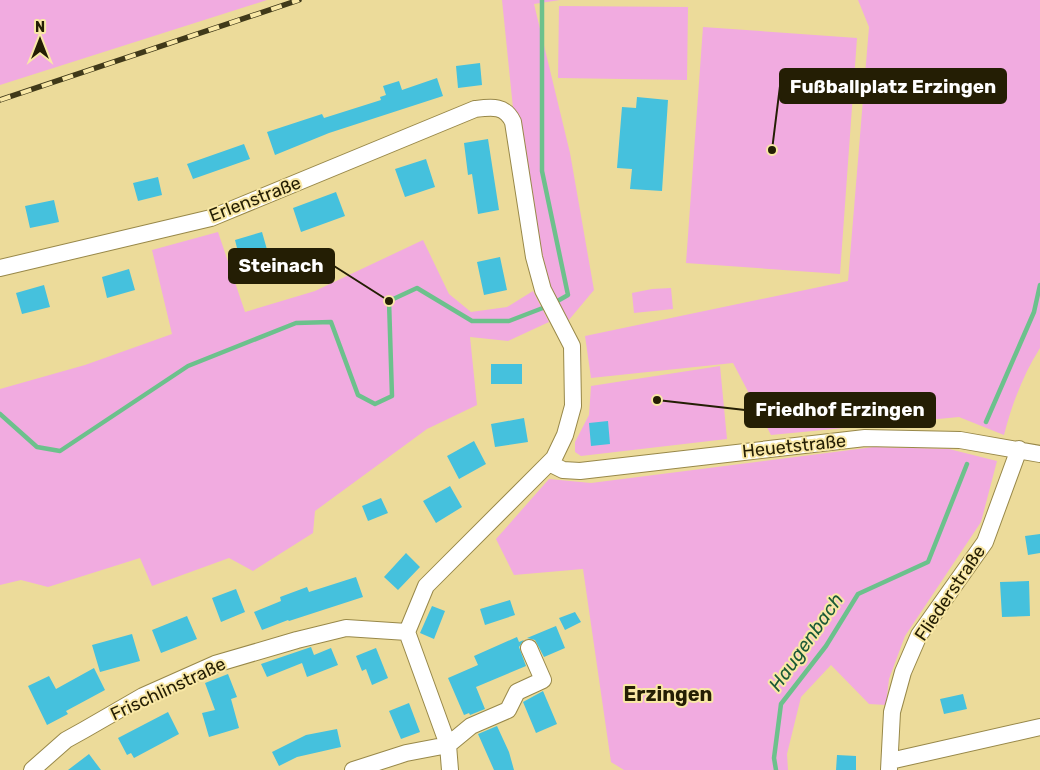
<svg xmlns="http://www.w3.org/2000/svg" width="1040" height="770" font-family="Rubik,sans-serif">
	<rect width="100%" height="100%" fill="#ecdb9a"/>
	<path fill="#f1abe0" d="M0,0H267L0,85Z
		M502,0H560L534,4L570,153L594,290L568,321L549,287L513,108Z
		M858,0H1040V348C1023,375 1012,404 1004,435L959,417L771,435L733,363L591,378L585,336L848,281L869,27Z
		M559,6L688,7L687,80L558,78Z
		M703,27L857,38L840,274L686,263Z
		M218,232L245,312L315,291L423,240L449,294L471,312L507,307L533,291L549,322L508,341L470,337L477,405L427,429L315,511L313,533L253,571L229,558L152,586L140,558L48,587L21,580L0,585V389L85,365L172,334L152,250Z
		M671,288L673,309L634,313L632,293L652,289Z
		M720,366L727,439L581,456L575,452V442L589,415L591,386Z
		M874,447L949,449L997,461L981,522L905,636L889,679L886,705L869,704L831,665L801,697L787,754L788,770H624L611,762L583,569L514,575L496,539L549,479L591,483Z"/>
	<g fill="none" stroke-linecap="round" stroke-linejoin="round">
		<path stroke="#6cc18c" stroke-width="4.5" d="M542,0V171L568,295L554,303
			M0,414L37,447L60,451L188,366L296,323L331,322L358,395L375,404L392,396L389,301L417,288L472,321H509L548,306
			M986,422L1034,312L1040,285
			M776,770L774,758L781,704L826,646L858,594L928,562L967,464"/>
	</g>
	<path fill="#45c1dd" d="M480,63L482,85L458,88L456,66Z
		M437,78L443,96L329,133L275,155L267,132L322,114L324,118L381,100L380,97L386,95L383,86L399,81L402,90Z
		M637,97L668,100L662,191L630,189L632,169L617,168L622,107L636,108Z
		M488,139L499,210L478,214L472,174L468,175L464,143Z
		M244,144L250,159L193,179L187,164Z
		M426,159L435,187L405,197L395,169Z
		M158,177L162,195L138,201L133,183Z
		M336,192L345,216L301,232L293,208Z
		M54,200L59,222L30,228L25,206Z
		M262,232L268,253L240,260L235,240Z
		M500,257L507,290L484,295L477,262Z
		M129,269L135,290L107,298L102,277Z
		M44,285L50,307L22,314L16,293Z
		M491,364H522V384H491Z
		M524,418L528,442L495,447L491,424Z
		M608,421L610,444L591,446L589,423Z
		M474,441L486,464L459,479L447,456Z
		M450,486L462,507L436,523L423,501Z
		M381,498L388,513L368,521L362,506Z
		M1040,534V553L1028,555L1025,536Z
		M406,553L420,567L398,590L384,577Z
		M356,577L363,597L289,621L288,620L262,630L254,612L281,601L280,597L307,587L309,592Z
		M1029,581L1030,616L1002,617L1000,582Z
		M236,589L245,612L221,622L212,598Z
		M510,600L515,615L485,625L480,609Z
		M432,606L445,611L434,639L420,633Z
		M575,612L581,622L565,630L559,618Z
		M187,616L197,639L161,653L152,630Z
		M556,626L565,648L544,657L535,640L527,638Z
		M132,634L140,661L100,672L92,645Z
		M517,637L519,642L524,640L519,647L526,666L476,687L485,709L470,715L469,713L464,715L448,678L478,665L474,656Z
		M311,647L314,655L331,648L338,665L307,677L302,663L267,677L261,664Z
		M376,648L388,678L372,685L366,669L362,671L356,656Z
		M94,668L105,690L66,711L68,714L47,725L28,686L49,676L56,689Z
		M228,674L237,697L231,699L239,728L209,737L202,713L215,710L205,683Z
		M543,691L557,724L536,733L523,702Z
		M963,694L967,709L944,714L940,699Z
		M409,703L420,732L401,739L389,711Z
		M168,712L179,734L134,758L131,753L127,755L118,738Z
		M497,726L509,752L514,770H494L478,734Z
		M337,729L341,747L297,757L279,766L272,752L306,735Z
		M89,754L101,770H68Z
		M837,755L856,756V770H836Z"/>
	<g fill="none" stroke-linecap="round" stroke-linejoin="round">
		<defs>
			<path id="minor" d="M0,268L211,218L475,109C492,107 505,105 513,122L534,257L543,290L572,346L573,406L565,435L554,458L426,586L407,632L448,745L450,770
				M549,463L563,470L580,471L865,438L960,440L1040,454
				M890,761L1040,727
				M32,770L66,740L84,730L143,696L215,664L297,640L346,628L407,632
				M353,770L406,753L448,745L471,726L508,710L517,692L543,680L529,648
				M889,770L892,712L903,672L919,635L985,542L1019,449"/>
		</defs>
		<use href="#minor" stroke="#988849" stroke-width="18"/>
		<use href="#minor" stroke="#fff" stroke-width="16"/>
		<defs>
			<path id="rail" d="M0,100L299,0"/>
		</defs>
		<use href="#rail" stroke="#403919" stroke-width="5.5"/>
		<use href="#rail" stroke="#f9e8a6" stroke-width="4" stroke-dasharray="11" stroke-linecap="butt"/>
	</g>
	<g text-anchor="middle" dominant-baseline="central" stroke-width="4" stroke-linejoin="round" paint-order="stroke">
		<g font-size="18" fill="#241e04" stroke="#f9e8a6">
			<text transform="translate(255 199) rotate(-21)">Erlenstraße</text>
			<text transform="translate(794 446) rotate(-6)">Heuetstraße</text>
			<text transform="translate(950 593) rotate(-56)">Fliederstraße</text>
			<text transform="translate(168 689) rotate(-25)">Frischlinstraße</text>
		</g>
		<g font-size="19" font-style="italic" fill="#1b5a37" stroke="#f9e8a6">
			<text transform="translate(806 642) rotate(-55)">Haugenbach</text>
		</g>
		<g font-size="20" font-weight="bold" fill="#241e04" stroke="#f9e8a6">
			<text x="668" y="694">Erzingen</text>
		</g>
	</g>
	<path fill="none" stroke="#241e04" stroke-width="2" d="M772 150L780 86M389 301L334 266M657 400L745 410"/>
	<g fill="#241e04" stroke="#f9e8a6" stroke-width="2">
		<circle cx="772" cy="150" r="5"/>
		<circle cx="389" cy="301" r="5"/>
		<circle cx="657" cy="400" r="5"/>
	</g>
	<g fill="#241e04" stroke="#241e04" stroke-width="2">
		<rect x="780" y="69" width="226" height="34" rx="5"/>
		<rect x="229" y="249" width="105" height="34" rx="5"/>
		<rect x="745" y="393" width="190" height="34" rx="5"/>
	</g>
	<g font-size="19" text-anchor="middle" font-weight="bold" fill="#fff">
		<text x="893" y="93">Fußballplatz Erzingen</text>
		<text x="281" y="272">Steinach</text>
		<text x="840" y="416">Friedhof Erzingen</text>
	</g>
	<g transform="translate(40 40)" stroke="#f9e8a6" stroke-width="4" paint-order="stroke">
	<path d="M0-4L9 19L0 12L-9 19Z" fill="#241e04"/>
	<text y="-8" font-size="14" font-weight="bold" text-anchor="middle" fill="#241e04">N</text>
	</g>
</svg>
